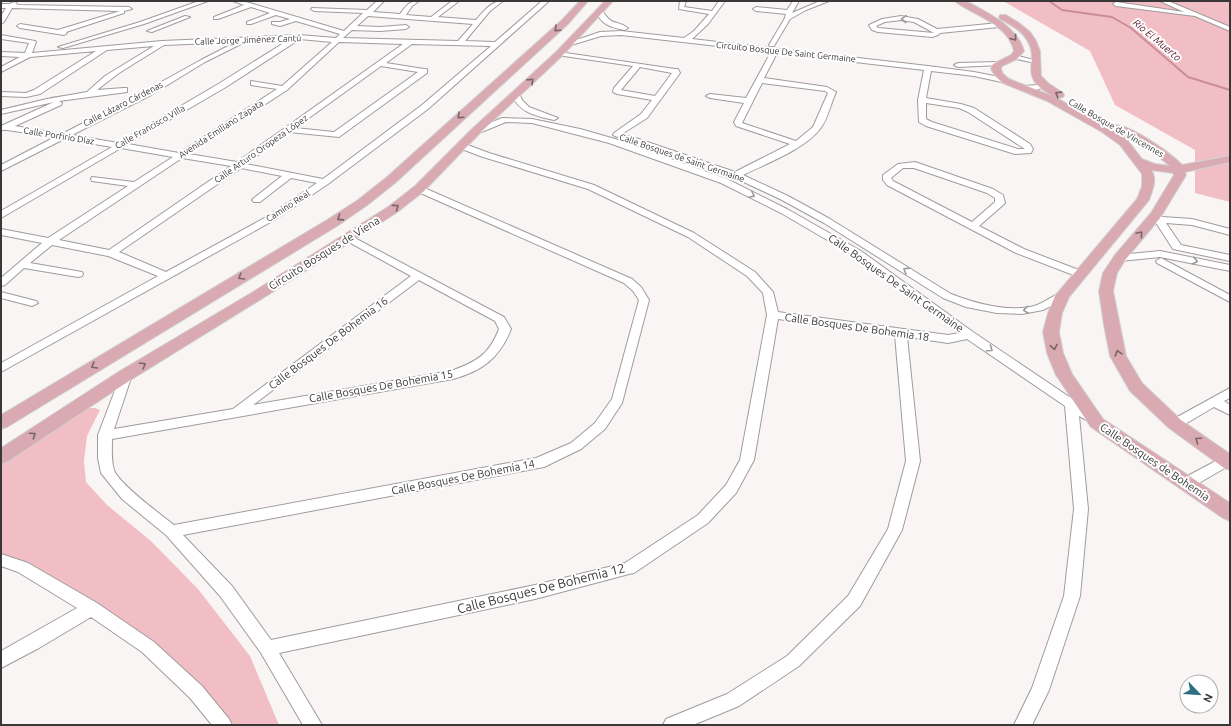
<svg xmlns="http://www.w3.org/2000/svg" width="1231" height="726" font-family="Ubuntu,sans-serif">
	<rect width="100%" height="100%" fill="#faf5f5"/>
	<path fill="#f2bec6" d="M1003,1H1230V202L1195,193V150L1115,105L1090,51Z
		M87,408H95L100,410L87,436L84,461L86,482L107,505L151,541L198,589L250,656L279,725H216L141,641L1,556V464Z"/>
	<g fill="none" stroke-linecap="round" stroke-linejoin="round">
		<path stroke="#cc8d98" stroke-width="2" d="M1049,1L1062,10L1112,17L1131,28L1188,77L1230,90
			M51,98L67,96
			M1,110L45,100"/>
		<defs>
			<path id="minor" d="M199,1H208L144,24L63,48L58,47L140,22Z
				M233,1H242L253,4L344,31L363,13L314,11L311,9L312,8L367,10L377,1H384L373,12L400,14C406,6 409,1 419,1L412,6L406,15L431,17L452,1H459L438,17L476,20C484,11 491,1 503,1L490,11L465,41L495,42L542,1H549L428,109L328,184L276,219L1,372V363L158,276L108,256L52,245L30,263L82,272L83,274L82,276L78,277L24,268L5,285L1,286V278L42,243L1,235V229L48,238L128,186L92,181L91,179L92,177L134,182L173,157L121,148L1,218V211L112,147L64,139L1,171V165L55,137L7,130H1V126L54,102L1,114V110L47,99L87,92L105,76L154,46L107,50L40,94L26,97L1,96V92L26,93L34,90L96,51L30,57L1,72V67L20,57L1,56V52L25,53L29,43L1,39V35L35,41L36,42L32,53L162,41L299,35L336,38L340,34L296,21L280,26L272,24V22H280L290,19L276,15L251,24H247V22L270,13L251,7L218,19H214V17L244,5ZM368,16L473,24L458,41L343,38L352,30L380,31L406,29L409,27L406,25L380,27L357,26ZM290,39L220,83L118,143L72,135L151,95L205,62L243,43L244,41ZM300,39L332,42L282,86L251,81V85L277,89L179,153L128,144L226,87ZM236,42L201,60L145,91L62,134L15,126L61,105L62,103L59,101L127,92V88H124L97,90L119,73L164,45ZM339,42L403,44L237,162L189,154L287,90ZM412,44L491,46L422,105L323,179L246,164L289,132L339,137L427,73V69H424L386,63ZM381,66L418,72L334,132L295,128ZM182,158L231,166L109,250L59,240ZM241,168L282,176L254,198L252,200L254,202H260L291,178L317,183L270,215L166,272L119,252Z
				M680,1H686L684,7L712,11L719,1H725L708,24L692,39L928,66L974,72L1009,79L1010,81L1006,83L974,76L931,71L926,98L961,104L974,108L1030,144L1033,149L1031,153L1015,154L926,126L919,122L918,100L924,70L777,53L764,78L827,87L836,92C831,103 827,121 820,129C805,149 765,164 743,175L788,196L830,219L951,294C974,303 1012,314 1037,305C1045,302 1053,295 1062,293L1067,296L1066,298L1043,310L1022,314L997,313L966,307L943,298L824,223L782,200L733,177L624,140L623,138L624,136H630L735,172L790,144L736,126L734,122L744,103L710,98L706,96L710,94L746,98L771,52L621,35L601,36L568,46L565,44L600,32L621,31L684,38L694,31L709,14L679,9ZM762,83L825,91L828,93L813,127L796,141L742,123ZM926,103L959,108L968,112L1025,149H1018L932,122L926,119Z
				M793,1H799L792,13L820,1H829L806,10L790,19L774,46H770L769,45L785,18L786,14L756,11L753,9L756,7L787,10Z
				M1160,1H1168L1230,27V31L1195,16L1116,6L1113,4L1116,2L1184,12Z
				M15,2L18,5L129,7L132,9L124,11V13L66,32L67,33L64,35L20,28L17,26L20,24L58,30L120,11L12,8L4,22L1,24V16L6,8H1V4H9Z
				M598,10H602C612,27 615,19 628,28L625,30C614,28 597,24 598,10Z
				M185,16L190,17L152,32L147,31Z
				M901,16L918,19L937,29L999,23L1002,25L999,27L940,33L938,35L932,37L878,32L872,30L869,25L882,19ZM901,20L914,22L934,33L878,28L876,26L885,22Z
				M559,52L675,69H678L680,73L647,118L617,137L613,135L614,133L641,114L652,100L617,94L613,92L614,88L633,66L557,55L556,54ZM640,67L672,73L655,96L621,90Z
				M1014,55L1038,61L1035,63L1012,58V56Z
				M998,62L1000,63V65L958,67L954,65L958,63Z
				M1043,83L1047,85C1041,90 1028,92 1022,88L1023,86L1038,85Z
				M513,93H519L522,100L529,107L558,118L554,120C537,116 519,113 512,95Z
				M502,118L532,119L580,129L615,139L727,179L787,209L861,251L973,332L1099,417L1100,420L1099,423L1094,424L1079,416L1088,509L1080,596L1049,690L1032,725H1014L1032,688L1064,596L1074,509L1065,406L967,339L948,343L907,337L920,461L902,530L860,606L799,666L739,706L693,725H663L666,719L727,694L787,656L848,596L888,529L906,461L895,335L778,319L754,460L736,493L708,523L634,573L629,574L535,599L279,653L322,725H303L261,653L220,596L166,535L122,499L101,473L98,458V435L122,372H130L132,375L114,429L233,409L411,276L345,240L344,238L349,235L504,317L511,329C500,358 482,371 453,379L112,439C112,449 111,460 114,470C119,484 160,514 174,525L536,458L571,443L595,423L612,399L639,300L633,291L624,283L416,191L414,189L416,187H422L632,279L641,287L649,300L622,403L605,429L581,449L544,467L183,535L232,586L271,640L535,585L625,563L698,515L726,485L740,460L767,315L763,293L747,276L688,237L588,189L483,157L459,148L458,146L459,144H465L489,153L594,185L694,233L755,272L773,292L778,312L948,335L959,333L853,255L781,213L721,183L609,143L532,123L506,122L479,133H476L472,131ZM419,280L495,321L499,329C489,355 476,362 451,371L253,405Z
				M915,162L993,189L1003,195L1005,203L1003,205L979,226L1024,249L1084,272L1085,274L1080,277L1076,276L1016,253L887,185L883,180V175L898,164ZM903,168H914L987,193L995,198V202L972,222L893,181L891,178Z
				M1156,212L1159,213L1162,217L1192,219L1230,229V235L1192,225L1166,223L1181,245L1230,255V261L1173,249L1151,215Z
				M1160,251L1230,265V271L1160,257L1120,261L1115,258L1120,255Z
				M1161,258L1230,295V302L1157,263L1156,261Z
				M1,292L36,301L38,303L32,306L1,298Z
				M1230,388V398L1224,401L1230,405V415L1214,407L1180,427L1175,429L1170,427L1168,424L1170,421Z
				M1227,455L1230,456V465L1192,487L1187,488L1182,487L1180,483L1182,479Z
				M1,554L28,563L97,603L154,642L202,686L229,719L232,725H212L190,698L142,652L91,617L39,648L1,668V651L77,608L18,572L1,566Z"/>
			<path id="major" d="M580,1H588L568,24L395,183L366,206L337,226L7,427L1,429V415L327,220L358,200L387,177L562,20Z
				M605,1H613L562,56L480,133L423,192L396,213L263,298L132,379L7,462L1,464V448L120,371L253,292L388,207L415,186L472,129L556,52Z
				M955,1C958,1 962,0 965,1C969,2 975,6 979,8C997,18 1018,30 1024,51L1017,59L1002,66L1001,69L1003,74L1009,79L1055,97L1110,128L1128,141L1142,159L1155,164L1170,166L1150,150L1112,129L1111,127L1112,125C1126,121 1172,154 1182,165L1230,156V162L1185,172L1186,175L1160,218L1125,260L1117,273L1113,291L1126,356L1142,383L1181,420L1230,454V470L1224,468L1169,428L1130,391L1110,356L1104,325L1099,291L1103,273L1115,255L1151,213L1174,175L1173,173L1151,170C1158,179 1152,191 1149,200L1069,297L1062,313L1059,332L1063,353L1072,374L1103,419L1230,503V521L1223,518L1091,427L1056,375L1047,353L1043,332L1048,313L1055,296L1137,199L1142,186V174L1120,145L1102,132L1047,101L1003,83L996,77L991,69L993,64L1011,55L1014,51C1010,31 988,20 971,11C966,8 959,5 955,1Z
				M1000,15H1006L1019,23L1030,32L1035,39L1040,51L1041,76L1048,83L1063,93L1064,95L1063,97C1057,99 1053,96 1048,93C1017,74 1041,62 1027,40C1021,30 1010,24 1000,19L999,17Z"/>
		</defs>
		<use href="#minor" stroke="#a09b9c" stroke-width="2"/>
		<use href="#major" stroke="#d3d3d3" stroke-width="2"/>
		<use href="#minor" fill="#fff" fill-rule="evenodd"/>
		<use href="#major" fill="#d9aab2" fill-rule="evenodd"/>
	</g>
	<defs><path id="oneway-chevron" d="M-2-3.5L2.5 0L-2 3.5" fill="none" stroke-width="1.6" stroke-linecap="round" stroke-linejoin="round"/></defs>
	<g stroke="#9c9b9b">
		<use href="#oneway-chevron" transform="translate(904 19) rotate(-177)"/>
		<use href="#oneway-chevron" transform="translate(752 195) rotate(26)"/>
		<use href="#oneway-chevron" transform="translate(1195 261) rotate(12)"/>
		<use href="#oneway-chevron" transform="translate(906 270) rotate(-148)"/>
		<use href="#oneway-chevron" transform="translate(1026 310) rotate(172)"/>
		<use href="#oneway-chevron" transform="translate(990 349) rotate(35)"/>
	</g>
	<g stroke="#796568">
		<use href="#oneway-chevron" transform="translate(557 29) rotate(138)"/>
		<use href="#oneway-chevron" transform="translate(1014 38) rotate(53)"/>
		<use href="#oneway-chevron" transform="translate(531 81) rotate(-44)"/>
		<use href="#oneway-chevron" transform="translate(1058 94) rotate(-148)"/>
		<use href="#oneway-chevron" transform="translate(460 116) rotate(138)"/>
		<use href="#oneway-chevron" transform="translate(396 207) rotate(-37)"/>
		<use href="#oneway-chevron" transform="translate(340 218) rotate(147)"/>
		<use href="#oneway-chevron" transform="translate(1140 234) rotate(-50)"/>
		<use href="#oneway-chevron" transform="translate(241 277) rotate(149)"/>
		<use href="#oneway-chevron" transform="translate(1054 347) rotate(80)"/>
		<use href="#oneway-chevron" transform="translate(1118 353) rotate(-106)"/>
		<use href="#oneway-chevron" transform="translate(143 365) rotate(-31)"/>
		<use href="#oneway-chevron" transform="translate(94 366) rotate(149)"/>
		<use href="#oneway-chevron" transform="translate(33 435) rotate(-34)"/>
		<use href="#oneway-chevron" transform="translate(1198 440) rotate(-145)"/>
	</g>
	<g text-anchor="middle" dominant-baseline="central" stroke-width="4" stroke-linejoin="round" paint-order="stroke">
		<g font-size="9" fill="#393737" stroke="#fff">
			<text transform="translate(248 40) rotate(-2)">Calle Jorge Jiménez Cantú</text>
			<text transform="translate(786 52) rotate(6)">Circuito Bosque De Saint Germaine</text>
			<text transform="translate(123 104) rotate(-27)">Calle Lázaro Cárdenas</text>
			<text transform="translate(150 127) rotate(-30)">Calle Francisco Villa</text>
			<text transform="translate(1116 128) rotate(30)">Calle Bosque de Vincennes</text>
			<text transform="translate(221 129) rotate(-33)">Avenida Emiliano Zapata</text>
			<text transform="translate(59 136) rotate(9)">Calle Porfirio Díaz</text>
			<text transform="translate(261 149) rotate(-35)">Calle Arturo Oropeza López</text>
			<text transform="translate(682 158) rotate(19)">Calle Bosques de Saint Germaine</text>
			<text transform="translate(288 206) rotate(-33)">Camino Real</text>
		</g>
		<g font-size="10" font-style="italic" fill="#570c24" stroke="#fff">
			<text transform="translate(1157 40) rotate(40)">Rio El Muerto</text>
		</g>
		<g font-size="11" fill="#393737" stroke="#fff">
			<text transform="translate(324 253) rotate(-32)">Circuito Bosques de Viena</text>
			<text transform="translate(896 283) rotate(35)">Calle Bosques De Saint Germaine</text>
			<text transform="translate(857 327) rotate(8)">Calle Bosques De Bohemia 18</text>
			<text transform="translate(328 343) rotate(-37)">Calle Bosques De Bohemia 16</text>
			<text transform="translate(381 386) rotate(-10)">Calle Bosques De Bohemia 15</text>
			<text transform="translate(1155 462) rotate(34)">Calle Bosques de Bohemia</text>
			<text transform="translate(463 477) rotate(-11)">Calle Bosques De Bohemia 14</text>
		</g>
		<g font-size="13" fill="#393737" stroke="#fff">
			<text transform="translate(541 588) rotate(-14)">Calle Bosques De Bohemia 12</text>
		</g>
	</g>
	<rect width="1231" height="726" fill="none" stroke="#393737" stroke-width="4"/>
	<g transform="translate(1199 694) rotate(115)"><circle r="19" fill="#ffffff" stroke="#b0afaf"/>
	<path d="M0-3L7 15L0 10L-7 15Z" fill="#2c6f81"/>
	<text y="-6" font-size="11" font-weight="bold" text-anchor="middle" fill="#393737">N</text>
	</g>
</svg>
